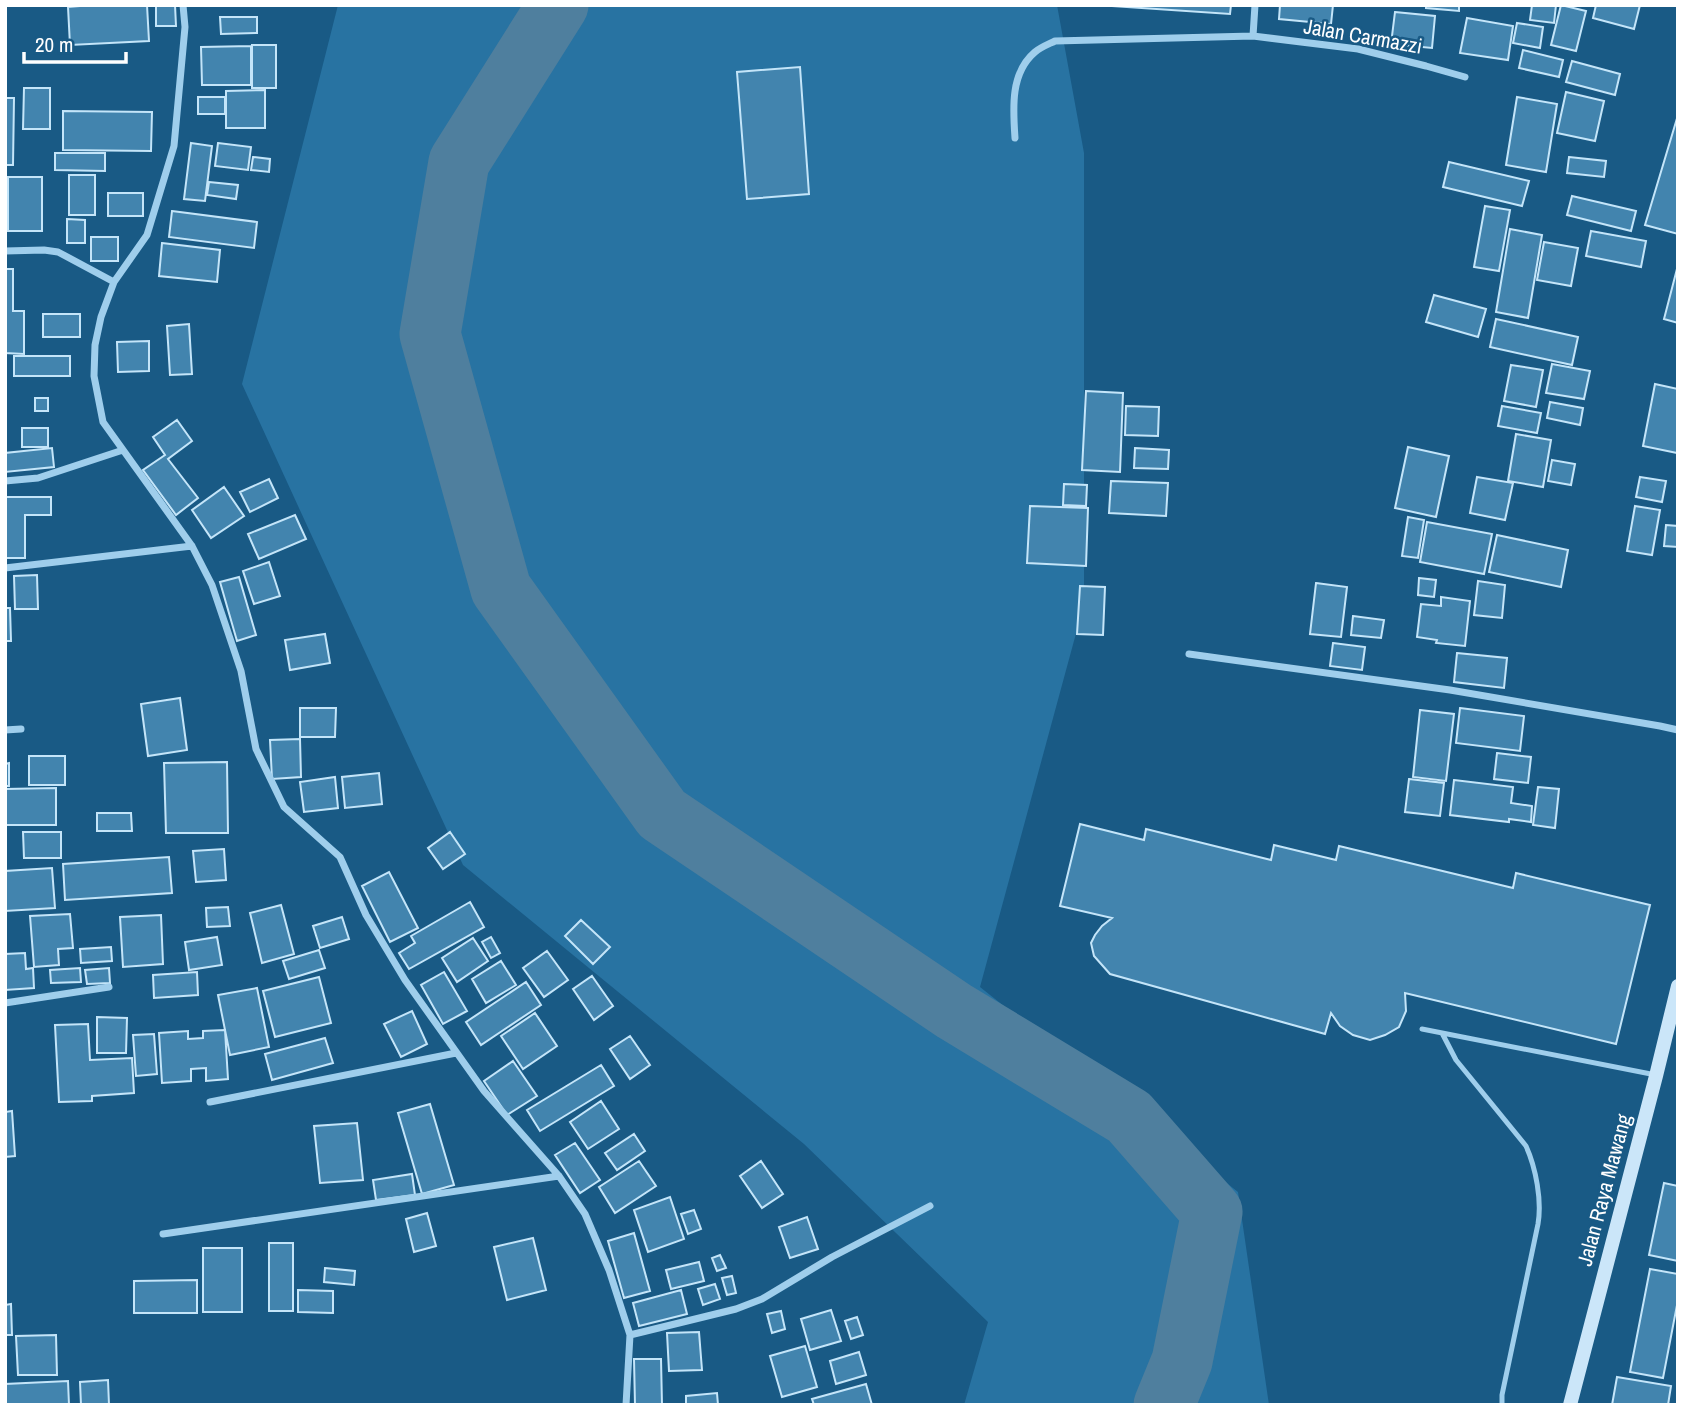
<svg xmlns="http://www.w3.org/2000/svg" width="1683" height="1410" font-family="'Archivo Narrow',sans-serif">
	<rect width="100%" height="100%" fill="#195a85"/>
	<path fill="#2873a2" d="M338,5H1057L1084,153V604L980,987L1238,1192L1269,1405H964L988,1322L804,1144L463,865L242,384Z"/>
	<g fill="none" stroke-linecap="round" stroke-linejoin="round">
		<path stroke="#4f7f9e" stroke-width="61" d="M558,5L459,162L430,334L501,589L662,814L954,1011L1129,1117L1212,1212L1182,1361L1164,1405"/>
	</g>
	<path fill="#4284ae" stroke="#c4e5f9" stroke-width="2" d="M92,5H147L149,41L70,45L68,7Z
		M156,5H175L176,26H156Z
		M1097,5H1231L1230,14Z
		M1280,5H1333L1331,24L1279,19Z
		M1426,5H1459V11L1426,8Z
		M1532,5H1556L1554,23L1530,20Z
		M1561,5L1586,11L1576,51L1551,45Z
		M1596,5H1640L1634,29L1593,18Z
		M1395,12L1435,16L1432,48L1391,44Z
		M220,17H257V33L221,34Z
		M1467,18L1513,26L1508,60L1460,53Z
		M1517,23L1543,27L1540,48L1513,43Z
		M252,45H276V88H252Z
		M251,46V85H202L201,47Z
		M1523,50L1563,60L1559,77L1519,68Z
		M1572,61L1620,74L1615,95L1566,82Z
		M800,67L809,194L747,199L737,72Z
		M24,88H50V129H23Z
		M265,90V128H226V91Z
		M1566,92L1604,101L1595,141L1557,133Z
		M198,97H225V114H198Z
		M1517,97L1557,104L1546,172L1506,165Z
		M5,98H14L13,165H5Z
		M63,111L152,112L151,151L63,150Z
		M1678,115V234L1645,225Z
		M191,143L212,146L205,201L184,199Z
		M218,143L251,147L248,170L215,166Z
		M55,153H105V171L55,170Z
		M253,157L270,159L269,172L251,170Z
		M1569,157L1606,161L1604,177L1567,173Z
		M1449,162L1529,181L1522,206L1443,187Z
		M69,175H95V215H69Z
		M8,177H42V231H8Z
		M209,182L238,185L236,199L207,195Z
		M108,193H143V216H108Z
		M1572,196L1636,211L1631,231L1567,215Z
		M1485,206L1510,210L1499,271L1474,267Z
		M172,211L257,222L254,248L169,237Z
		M67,219L85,220V243H67Z
		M1510,229L1542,235L1528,318L1496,312Z
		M1591,231L1646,241L1641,267L1586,256Z
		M91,237H118V261H91Z
		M1544,242L1578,248L1571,286L1537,280Z
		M162,243L220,250L217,282L159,276Z
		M1678,265V323L1664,319Z
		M5,269H13V311H24V354L5,353Z
		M1434,295L1486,309L1478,337L1426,322Z
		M43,314H80V337H43Z
		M1496,319L1578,337L1572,365L1490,347Z
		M189,324L192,374L170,375L167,326Z
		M149,341V371L118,372L117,342Z
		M14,356H70V376H14Z
		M1552,364L1590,371L1584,399L1546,393Z
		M1511,365L1543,370L1536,407L1504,401Z
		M1655,384L1678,389L1677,453L1643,446Z
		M1086,391L1123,393L1120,472L1082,470Z
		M35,398H48V411H35Z
		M1550,402L1583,408L1580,425L1547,418Z
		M1126,406L1159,407L1158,436L1125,435Z
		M1502,406L1541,413L1537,433L1498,426Z
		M177,420L192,441L168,459L198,498L176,515L143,470L165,455L153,437Z
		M22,428H48V447H22Z
		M1516,434L1551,440L1543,487L1508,481Z
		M1408,447L1449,456L1436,517L1395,508Z
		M52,448L54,467L5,472V453Z
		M1135,448L1169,450L1168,469L1134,468Z
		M1552,460L1575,464L1571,485L1548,481Z
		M1477,477L1513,483L1505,520L1470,513Z
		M1640,477L1666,481L1662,502L1636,497Z
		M269,479L278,498L250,512L240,492Z
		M1111,481L1168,483L1166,516L1109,513Z
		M1064,484L1087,485L1086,506L1063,505Z
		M224,487L244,516L211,538L192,510Z
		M5,497H51V515H25V558H5Z
		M1030,506L1088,508L1086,566L1027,563Z
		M1635,506L1660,510L1652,555L1627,551Z
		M295,515L306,539L259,559L248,534Z
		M1408,517L1424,520L1418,558L1402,556Z
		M1427,522L1492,534L1484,574L1420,562Z
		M1666,525L1678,526V547L1664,546Z
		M1497,535L1568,550L1561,587L1489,572Z
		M269,562L280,596L254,604L243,571Z
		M37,575L38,609H15L14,576Z
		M239,577L256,635L237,641L220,582Z
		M1419,578L1436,580L1434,597L1418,595Z
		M1478,581L1505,585L1502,618L1474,615Z
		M1316,583L1347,587L1341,637L1310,634Z
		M1080,586L1105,587L1103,635L1077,634Z
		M1441,597L1470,601L1465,646L1436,643L1437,640L1417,637L1421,604L1441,606Z
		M5,608H10L11,641H5Z
		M1353,616L1384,620L1381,638L1351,635Z
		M325,634L330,663L290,670L285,640Z
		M1333,643L1365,647L1362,670L1330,666Z
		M1457,653L1507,658L1504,688L1454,682Z
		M180,698L187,750L148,756L141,704Z
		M300,708H336L335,737H300Z
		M1460,708L1524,716L1520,751L1456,743Z
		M1420,710L1454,714L1446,781L1413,777Z
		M300,739L301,777L272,779L270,740Z
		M1497,753L1531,757L1528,783L1494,779Z
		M29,756H65V785H29Z
		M227,762L228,833H166L164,763Z
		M9,763V786H5V764Z
		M379,773L382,804L345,808L342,777Z
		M335,777L338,808L304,812L300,782Z
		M1409,779L1444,783L1440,816L1405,812Z
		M1454,780L1513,787L1511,803L1532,806L1531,822L1509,819V822L1450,815Z
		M1538,787L1559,789L1555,828L1533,825Z
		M56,788V825H5V789Z
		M97,813H131L132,831H97Z
		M1080,824L1144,840L1146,829L1271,860L1274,845L1336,860L1339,846L1513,888L1516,873L1650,905L1616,1044L1405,993L1406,1011L1399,1027L1385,1035L1370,1040L1353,1035L1340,1026L1331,1013L1325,1034L1110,974L1094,956L1091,943L1095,935L1102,926L1112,918L1060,906Z
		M23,832H61V858H24Z
		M450,832L465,854L443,869L428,848Z
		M224,849L226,880L196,882L193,851Z
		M169,857L172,893L65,900L63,864Z
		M52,868L55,908L5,911V871Z
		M389,872L418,928L390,942L362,886Z
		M470,902L484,927L409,969L399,953L415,943L411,936Z
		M281,905L294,954L262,963L250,913Z
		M228,907L230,926L207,927L206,908Z
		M70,914L73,948L58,949L59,965L34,967L30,916Z
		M161,915L163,964L123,967L120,917Z
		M342,917L349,939L320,948L313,926Z
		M581,920L610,947L593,964L565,936Z
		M217,937L222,965L189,970L185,942Z
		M491,937L500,953L491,958L482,942Z
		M473,938L488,961L457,982L442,958Z
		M111,947L112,961L81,963L80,949Z
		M319,950L325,968L289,979L283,961Z
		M547,951L568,980L544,997L523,968Z
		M25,953L26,969L33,968L34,988L5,990V954Z
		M501,961L516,985L486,1003L472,979Z
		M80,968L81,982L51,983L50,970Z
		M109,968L110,983L87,984L85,970Z
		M197,972L198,995L154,998L153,975Z
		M444,972L467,1011L443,1024L421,985Z
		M592,976L613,1006L594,1020L573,989Z
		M319,977L331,1023L275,1037L263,991Z
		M526,982L541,1005L481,1045L466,1022Z
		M257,988L269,1047L230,1055L218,995Z
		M412,1011L427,1044L401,1057L384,1024Z
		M535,1013L557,1046L523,1069L501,1036Z
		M97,1017L127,1018L126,1053H97Z
		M88,1024L90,1060L132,1058L134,1093L92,1096V1101L59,1102L55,1025Z
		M225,1030L228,1079L206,1081V1068L191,1069V1081L162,1083L159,1033L188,1031V1039L203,1038V1031Z
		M154,1034L157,1074L136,1076L133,1035Z
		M630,1036L650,1065L630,1079L610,1049Z
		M325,1038L333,1063L272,1080L265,1054Z
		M513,1061L537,1096L507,1115L484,1081Z
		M601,1065L614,1086L540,1131L527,1110Z
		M601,1101L619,1129L588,1149L570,1122Z
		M430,1104L454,1185L422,1194L398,1113Z
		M12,1111L15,1156L5,1157V1112Z
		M357,1123L363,1180L320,1183L314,1126Z
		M634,1134L645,1151L617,1170L605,1153Z
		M575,1143L600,1180L580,1193L555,1155Z
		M639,1161L656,1186L615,1213L599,1187Z
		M761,1161L783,1194L762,1208L740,1176Z
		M412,1174L415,1195L376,1200L373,1180Z
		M1664,1183L1678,1186V1261L1649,1255Z
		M670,1197L684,1239L648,1252L634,1210Z
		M694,1210L701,1229L688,1234L681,1214Z
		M427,1213L436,1246L414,1252L406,1219Z
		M807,1217L818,1249L790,1258L779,1227Z
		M634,1233L650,1291L624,1298L608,1241Z
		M533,1238L546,1290L507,1300L494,1247Z
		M269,1243H293V1311H269Z
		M203,1248H242V1312H203Z
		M720,1255L726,1268L717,1271L712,1258Z
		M699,1262L704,1281L671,1289L666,1270Z
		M325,1268L355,1271L354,1285L324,1282Z
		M1650,1269L1678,1274V1300L1663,1378L1630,1372Z
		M732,1276L736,1293L727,1295L722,1278Z
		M197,1280V1313H134V1281Z
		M715,1284L720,1299L703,1305L698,1289Z
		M298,1290L333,1291V1313L298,1312Z
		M681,1290L687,1314L639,1326L633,1303Z
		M11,1304L12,1335H5V1305Z
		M831,1310L841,1341L810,1350L801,1319Z
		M781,1311L785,1329L772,1333L767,1314Z
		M857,1317L863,1335L851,1339L845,1321Z
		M699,1332L702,1370L669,1371L667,1333Z
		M56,1335L57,1375H18L16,1336Z
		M805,1346L817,1387L782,1397L770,1356Z
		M859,1352L866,1375L836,1384L830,1361Z
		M634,1359H661L662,1405H635Z
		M1617,1377L1671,1386L1668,1405H1612Z
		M108,1380L109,1405H81L80,1382Z
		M68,1381L69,1405H5V1384Z
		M866,1384L872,1405H814L812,1399Z
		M717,1393L718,1405H686V1396Z"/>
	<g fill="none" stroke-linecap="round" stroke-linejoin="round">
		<path stroke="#9fceec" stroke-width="5" d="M1422,1029L1656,1075
			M1442,1033L1456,1060L1526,1146C1536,1168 1542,1201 1538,1224L1502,1395V1405"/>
		<path stroke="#9fceec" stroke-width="7" d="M183,5L185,27L174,146L147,235L114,282L101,317L95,345L94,376L103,422L192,546L212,585L241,671L256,749L284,807L340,857L366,915L405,980L484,1091L559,1176L585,1214L609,1270L630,1335L626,1405
			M1253,36L1255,5
			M1015,138C1013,109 1010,73 1035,52C1041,47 1049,44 1055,41L1253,36L1358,49L1426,66L1465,77
			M5,251L44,250L58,252L114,282
			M5,481L38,478L123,450
			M5,568L192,546
			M1189,654L1450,690L1660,726L1678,730
			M5,730L21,729
			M5,1003L109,987
			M210,1102L456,1053
			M163,1234L559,1176
			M630,1335L736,1309L762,1299L832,1257L930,1206"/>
		<path stroke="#cbe6f9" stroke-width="14" d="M1570,1405L1656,1076L1678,986"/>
	</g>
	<g text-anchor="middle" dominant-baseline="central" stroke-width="5" stroke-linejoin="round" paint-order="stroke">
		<g font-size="21" fill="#fff" stroke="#195a85">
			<text transform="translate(1363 36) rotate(10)">Jalan Carmazzi</text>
			<text transform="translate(1604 1190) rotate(-75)">Jalan Raya Mawang</text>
		</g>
	</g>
	<rect width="1683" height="1410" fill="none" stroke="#ffffff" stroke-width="14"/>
	<path d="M24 52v10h102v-10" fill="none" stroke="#ffffff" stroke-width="3.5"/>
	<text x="35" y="52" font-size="21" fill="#ffffff" stroke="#195a85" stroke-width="5" paint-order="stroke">20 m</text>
</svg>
